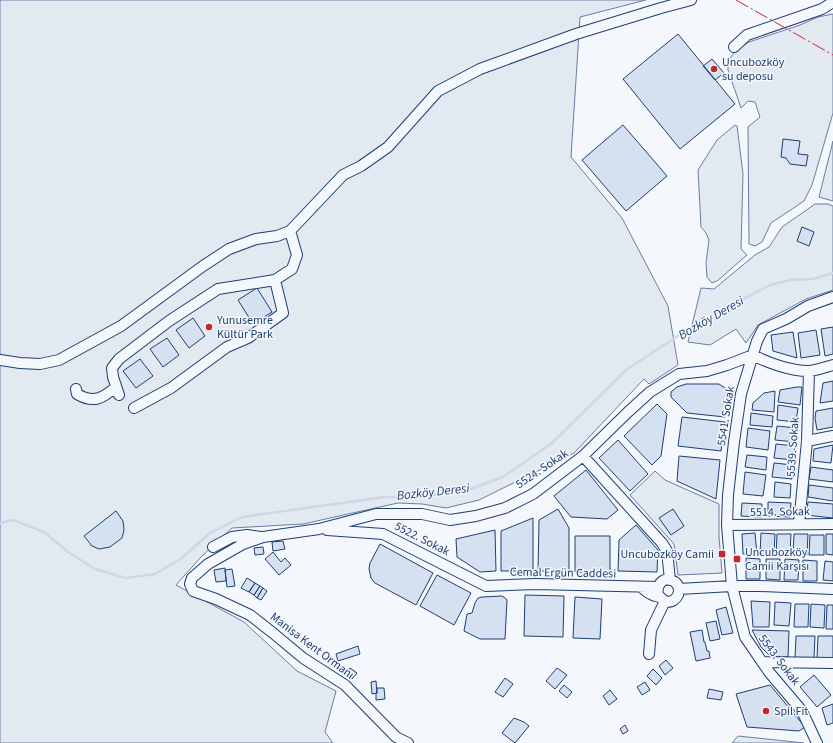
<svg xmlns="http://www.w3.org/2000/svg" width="833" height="743" font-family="'Source Sans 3',sans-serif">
	<rect width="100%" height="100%" fill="#f4f7fb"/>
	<path fill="#e3e9f0" stroke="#687fa3" d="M0,0H646L580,17L571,157L622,218L668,306L678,365L649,384L644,379L574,453L479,500L446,508L422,504L398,503L303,524L232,528L201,557L176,585L244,622L297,671L336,691L325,732L333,743H0Z
		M833,14V113L812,185L804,201L771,223L762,242L755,246L749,244L748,127L760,117L755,102L748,101L741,108L728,70V61L736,50L749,42L800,25L818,17Z
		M735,125L737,126L743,174L741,249L747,255L717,281L712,283L707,277L706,263L709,240L706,233L701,227L698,170L717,140Z
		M833,141V201L819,197Z
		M815,204H828L833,206V290L806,299L758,325L746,343L736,329L710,345L688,342L701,288L714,289L755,255L769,247L782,227L808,209Z
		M655,471L665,480L719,504V537L722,573L678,575L674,544L630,495Z
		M738,736L804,743H732Z"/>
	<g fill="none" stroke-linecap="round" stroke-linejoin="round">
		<path stroke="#cfd7e4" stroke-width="2.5" d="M0,523L13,520L44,532L68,552L95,569L126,578L155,574L182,558L210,533L242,517L384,497H413L465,491L503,477L552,443L626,370L699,322L770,285L790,280L813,279L833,273"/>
	</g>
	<path fill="#d5e0f0" stroke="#1d3f73" d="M678,34L735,104L680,149L623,79Z
		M712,59L724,73L715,80L703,66Z
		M623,125L667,176L626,211L582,160Z
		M783,139L800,141L798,154L808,155L806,166L790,164L786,158L781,157Z
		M802,227L814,232L809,246L797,241Z
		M257,288L272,312L253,324L238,300Z
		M193,318L205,336L189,348L176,330Z
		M833,327V354L825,356L821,329Z
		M816,330L820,355L801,358L798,333Z
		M793,332L797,358L773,351L771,335Z
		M167,338L179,355L163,367L150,349Z
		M140,359L153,376L136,388L123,371Z
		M833,381V401L820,403L823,383Z
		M686,384H719L725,388L727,394L725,417L687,413L671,397V392L677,387Z
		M797,387H802L800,405L778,402L780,390Z
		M775,391L774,412L752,410L753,403L764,393Z
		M657,404L667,414L661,456L652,465L624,436Z
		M778,405L798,408L796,422L777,420Z
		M833,408V427L817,430L815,418L816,411Z
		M751,413L773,416L772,427L750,425Z
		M682,417L725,422L721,451L678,446Z
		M777,426L796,428L795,442L775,440Z
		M748,428L770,431L768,450L746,447Z
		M618,440L648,474L630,491L599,458Z
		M776,444L795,446L793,460L774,458Z
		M833,445L831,463L813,461L814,449Z
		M747,455L767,457L766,470L745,467Z
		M679,456L720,460L716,499L677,481Z
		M774,463L793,465L792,479L772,477Z
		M811,467L833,470V482L809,479Z
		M586,470L618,510L607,519L571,517L554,496Z
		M745,472L766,475L763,496L743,494Z
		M775,482L791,484L790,498L774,497Z
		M809,485L833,488V501L808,497Z
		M768,502L791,503L790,517L768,516Z
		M808,502L833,504V518L806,515Z
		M742,503L762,504L761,517L741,516Z
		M558,509L569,528V571H538L539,520Z
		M673,509L684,526L671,535L659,518Z
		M116,511L123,521L124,530L122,538L110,547L99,549L92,546L84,536Z
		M533,518V571H501V531Z
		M636,525L658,550L657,572L618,571L619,540Z
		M495,530L496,571L480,572L457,557L456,539Z
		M755,533L757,554H743L742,534Z
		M761,533L775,534L774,554H760Z
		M777,534H791L790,554H776Z
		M794,534H808L807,555L793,554Z
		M826,534H833V555L826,554Z
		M810,535H824V555H809Z
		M575,536H610V572H575Z
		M283,541L285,549L273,551L272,542Z
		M380,544L433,573L416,605L375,583L371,578L369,569L370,563Z
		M263,547L264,554L255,555L254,548Z
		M273,552L281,562L285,558L291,565L279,575L265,559Z
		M746,558L760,559V579H746Z
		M766,559H780V580L766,579Z
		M785,559L799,560L798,580H784Z
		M803,560L817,561V581H803Z
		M825,561L833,562V581L823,580Z
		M225,568L226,581L216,582L214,570Z
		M232,569L235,586L227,587L225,570Z
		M437,575L471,593L454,625L420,606Z
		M247,578L255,583L249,592L241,588Z
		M255,583L260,586L254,595L249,592Z
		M260,586L263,588L257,598L254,595Z
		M263,588L267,591L261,600L257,598Z
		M525,595L564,596L563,637L524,636Z
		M502,596L505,598L507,600L505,639H480L464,631L467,614L472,613L475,603L478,598L482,597Z
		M575,597L602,599L600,639L573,638Z
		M751,601L770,602L769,627H753Z
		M775,602L791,603L789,626L774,625Z
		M795,604H809L808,627H794Z
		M811,604L825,605L824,628L810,627Z
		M827,605H833V629H826Z
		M726,607L733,633L722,635L716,610Z
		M716,621L720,639L710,641L706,623Z
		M702,630L704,642H705L707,651H709L710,658L696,661L690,632Z
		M752,630L789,631L788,657H774L768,654L761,647Z
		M796,636H815L814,658H795Z
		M818,636H833V659L817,658Z
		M358,646L360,654L338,661L336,654Z
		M666,660L673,668L665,675L659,666Z
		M350,668L357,673L352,679L346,674Z
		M557,668L567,675L555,689L546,681Z
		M653,669L662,678L656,685L647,676Z
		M814,675L831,695L817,707L800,687Z
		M505,678L513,684L503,697L495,692Z
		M376,681L377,693L372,694L371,682Z
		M645,682L650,690L642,695L637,687Z
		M564,685L572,692L567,698L559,691Z
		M770,685L805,727L799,731L747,727L736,694Z
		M377,688H384L385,699L376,700V693H377Z
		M709,689L723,692L721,700L707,698Z
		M610,690L617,699L609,705L603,696Z
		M833,704V723L827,725L822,708Z
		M514,718L524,722L529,726L515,743L502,733Z
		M625,725L628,731L623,734L620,729Z"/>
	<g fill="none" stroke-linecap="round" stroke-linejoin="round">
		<defs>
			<path id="minor" d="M734,47L747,35L822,9L833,2
				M0,360L20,363L40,364L59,360L121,326L203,266L229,249L256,239L277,236L290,231L343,175L361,166L388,147L438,91L480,69L576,34L661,8L691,0
				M76,389L77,394C94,404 103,398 116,387
				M119,395L113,377L112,368L119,359L169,321L218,289L275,280L292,269L297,255L290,231
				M134,408L171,388L227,347L248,338L283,313L275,280
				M807,441L833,436
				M583,456L662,543L667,551L670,580
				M799,524L807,441L809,371
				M727,525L833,524
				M327,530L383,534L486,586L536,584L658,587
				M213,547L232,537L247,535L261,537
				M641,587C644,589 647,593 651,594C653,596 657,596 660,597C662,599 664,601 667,602C678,602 683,589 675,582C664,574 654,586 659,597
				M679,589L732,586H760L833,589
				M649,654L651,630L665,601
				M762,662L833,663
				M408,743L396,737L345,685L303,658L273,633L250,615L216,599L193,591L190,584L192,578L208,564L243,544L263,537L319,529L376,514H422L450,520L476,516L505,508L533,494L583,456L628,412L650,392L679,374L707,371L727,365L753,355C768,363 791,371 808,371C816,371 825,367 833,365
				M817,743L802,711L769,672L745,637L732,586L727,525L728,495L734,442L741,394L757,341L763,329L786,319L808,306L833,297"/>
		</defs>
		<use href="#minor" stroke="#1d3f73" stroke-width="12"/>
		<use href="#minor" stroke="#f4f7fb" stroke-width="10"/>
		<path stroke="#c62828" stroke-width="1" stroke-dasharray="14 3 2 3" stroke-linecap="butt" d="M736,0L833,55"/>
	</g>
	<g fill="#c62828" stroke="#f4f7fb" stroke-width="1.5">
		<circle cx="714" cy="69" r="4"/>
		<circle cx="209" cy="327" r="4"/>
		<rect x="718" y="550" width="8" height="8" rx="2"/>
		<rect x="733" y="555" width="8" height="8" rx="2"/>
		<circle cx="766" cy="711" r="4"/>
	</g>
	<g text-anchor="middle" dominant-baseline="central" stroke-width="3" stroke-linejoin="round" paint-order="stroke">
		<g font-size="12" fill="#1d3f73" stroke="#f4f7fb" text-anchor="start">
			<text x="722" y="62">Uncubozköy<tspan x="722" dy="14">su deposu</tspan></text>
			<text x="217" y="320">Yunusemre<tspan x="217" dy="14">Kültür Park</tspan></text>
			<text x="745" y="552">Uncubozköy<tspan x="745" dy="14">Camii Karşısı</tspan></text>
			<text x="714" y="554" text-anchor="end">Uncubozköy Camii</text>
			<text x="774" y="711">Spil Fit</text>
		</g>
		<g font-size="12" fill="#1d3f73" stroke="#f4f7fb">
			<text transform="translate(726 416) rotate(-81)">5541. Sokak</text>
			<text transform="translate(793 447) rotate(-86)">5539. Sokak</text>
			<text transform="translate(542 469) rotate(-34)">5524. Sokak</text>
			<text transform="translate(780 512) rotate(-1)">5514. Sokak</text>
			<text transform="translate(422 539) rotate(27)">5522. Sokak</text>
			<text transform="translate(563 573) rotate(1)">Cemal Ergün Caddesi</text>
			<text transform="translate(312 646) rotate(37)">Manisa Kent Ormanı</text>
			<text transform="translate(779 660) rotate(53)">5543. Sokak</text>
		</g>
		<g font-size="13" font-style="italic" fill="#1d3f73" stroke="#f4f7fb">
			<text transform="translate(711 318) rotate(-30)">Bozköy Deresi</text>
			<text transform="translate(433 492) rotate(-6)">Bozköy Deresi</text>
		</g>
	</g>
</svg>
